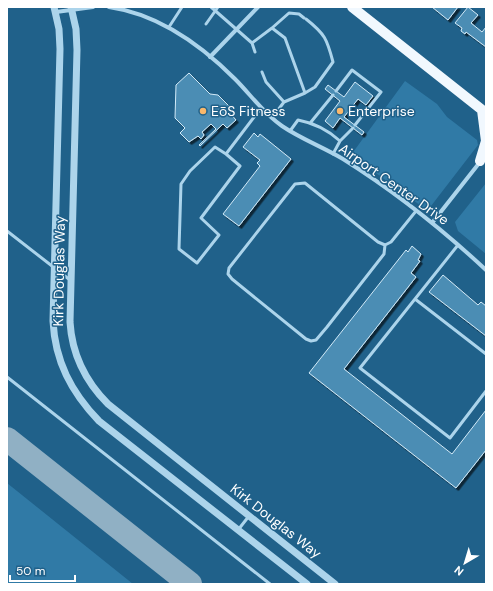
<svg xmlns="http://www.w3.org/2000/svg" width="493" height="591" font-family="'DM Sans',sans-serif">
	<defs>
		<filter id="shadow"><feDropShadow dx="2.5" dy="2.5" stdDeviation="0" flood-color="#0009"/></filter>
	</defs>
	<rect width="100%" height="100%" fill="#20618a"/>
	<path fill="#307aa6" d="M405,81L437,104L447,117L477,140L478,145L431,206L424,208L351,155Z
		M486,183V254L458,231L455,222Z
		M7,483L133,584H7Z"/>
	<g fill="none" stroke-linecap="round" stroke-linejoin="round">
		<path stroke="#90b0c4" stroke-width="24" d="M7,439L190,584"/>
	</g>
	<path fill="#4c8db4" stroke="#d1eaf8" filter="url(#shadow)" d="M432,7H458L448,20Z
		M468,7L478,15L471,23L482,32L486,27V47L466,32L465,34L461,31L462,28L455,23Z
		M189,73L210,94L218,95L232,109L229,112L236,120L227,128L223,124L200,146L199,145L216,129L211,124L202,132L204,135L201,139L198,136L189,142L180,133L185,128L175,118L176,85Z
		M355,82L373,96L366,105L358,99L344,117L364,132L362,135L340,118L333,128L325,121L340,101L325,89L328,85L344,97Z
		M254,133L258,137L260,134L291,159L239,226L223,214L260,166L257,163L260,160L243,147Z
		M412,246L421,254L418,260L420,261L411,273L416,277L344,369L452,454L486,410V450L456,488L309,373L406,250L408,252Z
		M443,275L478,305L481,302L486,306V336L429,292Z"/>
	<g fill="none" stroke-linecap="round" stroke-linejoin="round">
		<path stroke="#acd4eb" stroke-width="3" d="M211,7L252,43L255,52
			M304,18L299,14L289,13L272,28L285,38L305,93L315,87L333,62C327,39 325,34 306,19
			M206,24L218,7
			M169,27L182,7
			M252,43L272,28
			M262,72L266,82L284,102L272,118
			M336,91L352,70L381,92L355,125
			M284,102L305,93
			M311,122L333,95
			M290,131L298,120C314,123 328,130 340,141L333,154
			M340,141L353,128
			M226,154L240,166L201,218L219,235L197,263L179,249L181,184L190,171L215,147L226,154L261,108
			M7,231L70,280
			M385,245L384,254L327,327L316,340L311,341L306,339L232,279L228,274L229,268L295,184L305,183L378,242L385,245L391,242L416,211
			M458,245L360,368L450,438L486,391
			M415,299L486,354
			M7,377L270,584
			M238,530L249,516"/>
		<path stroke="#acd4eb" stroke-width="4" d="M109,7C158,14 200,44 235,79C251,95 263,113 282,126C301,139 323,147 343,159C394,191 442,229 486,270
			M56,12L93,7
			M210,57L258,7
			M432,223L480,162"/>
		<path stroke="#acd4eb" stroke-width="7" d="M54,7L59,29L60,49L53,321C55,361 71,392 99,421L307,584
			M71,7L76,29L77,50L70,322C72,355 85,381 108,404L335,584"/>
		<path stroke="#f1f8fe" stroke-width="10" d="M352,7L486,113
			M480,161L486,141L482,110"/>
	</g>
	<g fill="#f9b86c" stroke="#20618a" stroke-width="1.5">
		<circle cx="203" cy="111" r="4"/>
		<circle cx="340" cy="111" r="4"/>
	</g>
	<g text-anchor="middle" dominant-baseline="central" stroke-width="3" stroke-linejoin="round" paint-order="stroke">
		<g font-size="14" fill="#fff" stroke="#20618a" text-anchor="start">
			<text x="211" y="111">EōS Fitness</text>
			<text x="348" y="111">Enterprise</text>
		</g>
		<g font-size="14" fill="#fff" stroke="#20618a">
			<text transform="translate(394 184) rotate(35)">Airport Center Drive</text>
			<text transform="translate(59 271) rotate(-89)">Kirk Douglas Way</text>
			<text transform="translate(276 521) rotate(38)">Kirk Douglas Way</text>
		</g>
	</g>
	<rect width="493" height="591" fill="none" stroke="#ffffff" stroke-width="16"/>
	<g transform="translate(465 563) rotate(218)" stroke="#20618a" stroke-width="3" paint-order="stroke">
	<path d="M0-3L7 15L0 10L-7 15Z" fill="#ffffff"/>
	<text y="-6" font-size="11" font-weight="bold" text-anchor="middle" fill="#ffffff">N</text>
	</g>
	<path d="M10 575v6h65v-6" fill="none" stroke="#ffffff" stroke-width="2"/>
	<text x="16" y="575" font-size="12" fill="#ffffff" stroke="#20618a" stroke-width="3" paint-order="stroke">50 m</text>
</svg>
